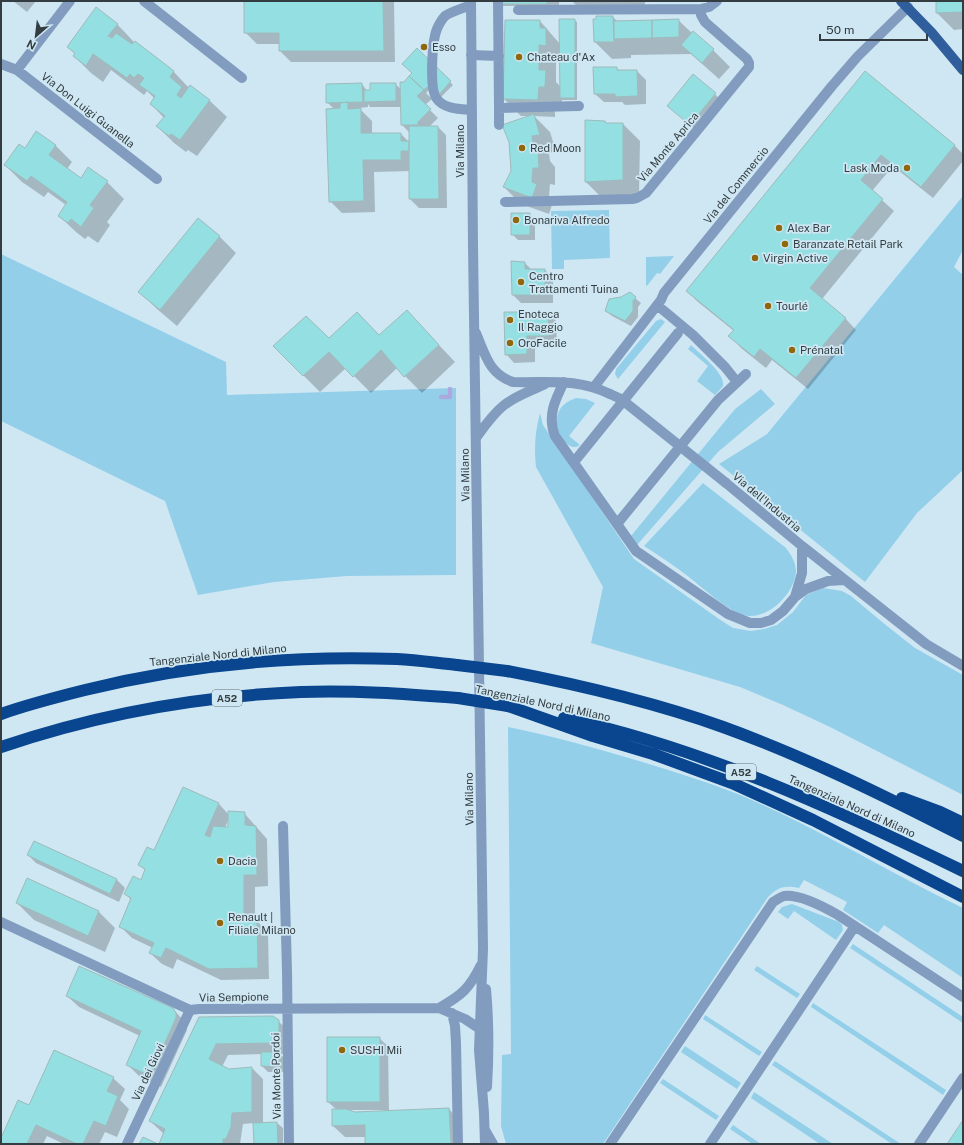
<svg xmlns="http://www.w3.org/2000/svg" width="964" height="1145" font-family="'Public Sans',sans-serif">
	<rect width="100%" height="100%" fill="#cfe7f3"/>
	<path fill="#94cfea" d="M963,196V250L954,267L963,275V470L917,513L865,582L719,464L767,434Z
		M609,210L610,258L564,260V269H552L551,211Z
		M1,254L226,362L227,395L456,388V575L347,576L274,582L198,595L165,501L1,421Z
		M674,256L660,274L657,273L647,286L646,285V257Z
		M661,319L665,322L618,379L615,374L616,369L656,321Z
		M691,345C700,354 726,374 723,386L715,395L697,381L708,366L688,349Z
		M761,389L775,404L718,452L637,545L631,536L735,409Z
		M576,398L586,399L595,403L569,436L580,445C565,457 538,410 576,398Z
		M540,413L543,425L634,559L719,619L733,628L751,631L764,629L777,625L793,612L806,595L823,588L842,591L851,596L887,626L915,648L963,675V795L830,727L783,705L740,687L591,643L603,587L536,467C534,447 535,432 540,413Z
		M703,483L786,548C791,555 796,562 796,572C794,594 769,618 748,616C730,614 700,585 685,574C672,564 658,555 644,546Z
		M508,727C552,736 596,748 639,761C675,772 711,783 745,797C820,829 889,873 963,908V978L884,925L878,933L843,910L847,902L804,880L799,888C785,885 778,887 768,897L603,1144H506L501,1126L502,1055L511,1054Z
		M792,904L839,922L842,925L843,930L836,940L794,911L788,919L778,912L782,907Z
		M853,944L963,1017V1023L850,948Z
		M757,966L800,994L797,998L754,970Z
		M813,1003L946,1090L943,1095L811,1007Z
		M705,1015L762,1052L759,1056L703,1019Z
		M685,1046L741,1083L737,1089L681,1052Z
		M775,1061L901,1144H892L772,1065Z
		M663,1079L719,1116L716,1120L660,1083Z
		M754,1092L833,1144H820L751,1098Z
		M733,1125L761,1144H752L730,1129Z"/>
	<path fill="#0003" fill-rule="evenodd" d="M13,1H36L27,12Z
		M245,1H394L395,62H291L280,51V44H257L245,32Z
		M501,1H559V14L521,6H503L501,4Z
		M572,1H645V11L584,13Z
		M937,1H963V29L954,30L937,13Z
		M613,17L618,22L678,20L692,33L713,50L730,67L719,79L691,54L631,55V58L612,59L595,42Z
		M574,20L577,22V100H562V103H555V117L534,116L550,132L556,151L549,153L550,161L555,167V185L550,184L549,197L553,202L549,214L521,204L504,187L512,171L531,116H521L504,99L540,21L560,44ZM556,62H560L561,87L556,82Z
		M117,24L134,42L174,72L189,88L190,87L210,101L227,117L197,156L188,150L186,152L174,143L157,126L164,118L151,104L155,99L147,91L144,95L111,70L103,82L91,73L74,56L75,54L68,47Z
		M418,50L453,85L440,98L430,89L426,93L432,99L425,105L438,118L429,127H438L446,135L447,208H419L410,199V171L374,172L375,212L342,213L330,201L334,109L327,102L362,84L367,91L395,84L401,89L404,83L413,73ZM368,104L370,107H401L402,125L410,133V143L401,134H372V121L359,108L368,107Z
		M616,68L620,71H637L646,80V104L625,105L622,102H604L595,94Z
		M865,73L955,146L963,154V161L933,198L893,166L872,191L894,211L822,299L845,318L856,330L808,389L772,360L766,368L741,348L730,336L734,331L698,302L687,291Z
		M693,76L724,102L699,133L669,106Z
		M607,124H623L640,141L639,197L603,199L586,182Z
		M55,145L72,162L67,169L81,179L107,182L124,199L107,222L110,225L98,243L88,236L85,239L76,232L59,216L66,205L48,192L44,197L22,182L5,165L25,149Z
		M530,214L535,220V240H518L512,234Z
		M219,236L236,253L177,326L157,309L140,292Z
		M525,263L532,270H545L553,279V303H521L513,295Z
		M635,298L641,303L638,307V317L631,326L612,316L606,311Z
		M407,311L455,362L422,393L397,368L371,393L346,368L320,392L274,346L329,340L357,313L380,336Z
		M548,313L556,321L557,344L535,345V362L514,363L506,354Z
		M183,788L219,804L229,815L244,813L267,839L268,886L255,887V921H257L268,933L269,979L221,980L177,959L173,969L162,964L150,953L153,948L132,938L120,926L131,900L126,894L142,881L146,871L140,865L154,851ZM229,818V828H225Z
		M34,842L117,880L125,888L119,902L36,863L28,855Z
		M17,903L98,911L115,928L105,952L34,920Z
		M67,996L173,1009L184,1021L187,1026V1030L161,1087L139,1076L127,1064L140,1036L79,1007Z
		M200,1018L278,1021L290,1032L284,1054H280L284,1058V1072H268L262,1066V1054L228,1055L222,1067L228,1070L252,1068L263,1079V1123H277L283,1128V1144H255L254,1123L243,1124L240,1144H160L164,1134L150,1121Z
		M379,1038L388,1046L389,1112L449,1109L460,1121L461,1144H366V1137H345L333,1126L337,1110L328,1102ZM349,1110H384V1112L355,1113Z
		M113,1078L125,1089L120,1100L129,1109L117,1137L105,1132L99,1144H64L47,1136L43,1144H1V1140L29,1106Z"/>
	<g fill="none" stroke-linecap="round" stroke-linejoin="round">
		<path stroke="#aba9dd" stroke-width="4.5" d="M441,397H450V389"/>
	</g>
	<path fill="#94dfe1" stroke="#9fbabb" d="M244,1H383L384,51H279V33H244Z
		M500,1H547V4H500Z
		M936,1H963V12L936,13Z
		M96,7L118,24L108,36L112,38L116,33L132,44L135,41L174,71L170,77L182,87L177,95L181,98L190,85L210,100L180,140L171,134L169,136L156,126L165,116L150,104L155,96L139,85L144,78L138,74L134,78L130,74L127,78L93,54L86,66L73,56L75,53L67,47Z
		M596,16H613L614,42H594L593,19H596Z
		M559,19H575V98H560Z
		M679,19V37L652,38V20Z
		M505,20H540V28H546V46L539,45V70H546L545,87H539L538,100L503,99Z
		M652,20V38L614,39V21Z
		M693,31L714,49L702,63L681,45Z
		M417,48L451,81L437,97L427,87L424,90L409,76L412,73L402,64Z
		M593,67H617V70H637L638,96L615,97V94H594Z
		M865,71L955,145L921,187L881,155L861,180L883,199L810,288L846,318L796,378L760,349L754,357L728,336L734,330L686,291Z
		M693,74L716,93L690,125L667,106Z
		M409,76L424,90L417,96L431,109L418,122V125H401L400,82H404Z
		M362,83L363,102L326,103V84Z
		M370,83H396V101L364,102V90H370Z
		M348,102V109L361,108V133H401V141H409V151H401V160H363L364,201L329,202L326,109L340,108V103Z
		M534,114L540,135L532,136L534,149H538L539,168H533L532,182L537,184L532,198L503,187L511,171L509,142L502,125Z
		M585,120L605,121L606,123H623V180L585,182Z
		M409,126H438L439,199H409Z
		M36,131L56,145L49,155L81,178L88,167L108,181L90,205L94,208L81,227L71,219L68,223L58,216L67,202L31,176L27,181L4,165L19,144L25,148Z
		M511,213H530V235H511Z
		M198,218L220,236L160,310L138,292Z
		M511,261L525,262V269H545V295H512Z
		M630,292L636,297L633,301V311L625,321L605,311L609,299L621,297Z
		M407,310L439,345L404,377L381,350L353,377L329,352L303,376L273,346L306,316L329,338L357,312L379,335Z
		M504,312H548L549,336H527V354L505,355Z
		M183,787L219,803L205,835L210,837L213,826L228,827V811L245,812V825L256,826L257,875H244V920H257L258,968L209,969L166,948L161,958L149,953L154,943L119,927L131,898L124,894L133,876L141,880L145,869L138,865L147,847L154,850Z
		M34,841L117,879L110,894L27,855Z
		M27,878L99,911L88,936L16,903Z
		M79,966L173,1008L176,1013V1018L150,1076L126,1065L141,1031L66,996Z
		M273,1016L279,1020V1040L272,1043L216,1044L209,1059L229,1069L252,1067V1112L232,1113L231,1127L226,1139H223V1144H159L165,1129L149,1121L199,1017Z
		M327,1037H380V1102H327Z
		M54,1050L114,1077L107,1091L118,1096L106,1126L94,1121L83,1144H77L36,1125L27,1144H1V1138L18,1100L29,1105Z
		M261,1052H279V1067L261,1066Z
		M449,1108L451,1144H365V1125L332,1126V1109H346L355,1112Z
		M963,1120V1144H947Z
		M277,1122L278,1144H254L253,1123Z
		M143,1137L158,1144H139Z"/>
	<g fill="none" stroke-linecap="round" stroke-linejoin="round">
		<path stroke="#829cbf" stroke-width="10" d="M144,1L242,78
			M471,1L473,246L483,949L479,1050L484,1113L485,1144
			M498,1L499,108L579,106
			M471,5C464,8 450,12 445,16C442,19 438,26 437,29C432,41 429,90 437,99C444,109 460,109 472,110
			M518,10L701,9L709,7L717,1
			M471,55L499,56
			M1,64L17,70L157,179
			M17,70L70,1
			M499,125V108
			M505,202L632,199L637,198L646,193L749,67V63L747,59L705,22L701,15V9
			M657,305L693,335L725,367L737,382
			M476,333C485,354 489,374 513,382C549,383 577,378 610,394
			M564,382C555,400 547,416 555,436L636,551L728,614L750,623H761L771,620L783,611L795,597L806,589L828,581L844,580
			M594,387L661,300L664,293L832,86L858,56L908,7
			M476,438C484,427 492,415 503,406C515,396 531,391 545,384
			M574,462L678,333
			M726,483L802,546L926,644L963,666
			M617,524L718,400L746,374
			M795,597L802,573V546
			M283,826L287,971L289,1144
			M1,922L190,1010L199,1009L439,1008L465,1019L480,1029
			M486,989C489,1022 489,1054 487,1087
			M439,1008C462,995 469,989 481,965
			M452,1013L455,1026L456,1043L458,1144
			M485,1130L493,1144
			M127,1144L190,1010
			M610,1144L773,902C777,900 780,897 784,896C799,894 824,907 838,915L963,997
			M710,1144L855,926
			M919,1144L963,1078"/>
		<path stroke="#305e9d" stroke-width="10" d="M901,1L932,33L963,70"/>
		<path stroke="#0a468f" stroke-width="12" d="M507,671C580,685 653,702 723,727C806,757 885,796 963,836
			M508,706L593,736L653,754L732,783L813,820L963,897
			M1,714C29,704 57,697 85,690C187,665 292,655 397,659C417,660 437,663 457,665
			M564,718C703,748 835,809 963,871
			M1,747C98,714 199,696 301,692C353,690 406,694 458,698
			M902,798L940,812L963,823"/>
		<path stroke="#829cbf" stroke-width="10" d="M610,394L621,399L726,483"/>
		<path stroke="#0a468f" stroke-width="12" d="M457,665L507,671
			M458,698L508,706"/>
	</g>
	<g fill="#8f670d" stroke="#cfe7f3" stroke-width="1.5">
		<circle cx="424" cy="47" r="4"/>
		<circle cx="519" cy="57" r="4"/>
		<circle cx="522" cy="148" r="4"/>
		<circle cx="907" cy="168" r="4"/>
		<circle cx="516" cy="220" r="4"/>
		<circle cx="779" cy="228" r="4"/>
		<circle cx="785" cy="244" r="4"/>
		<circle cx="755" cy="258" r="4"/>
		<circle cx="521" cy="282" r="4"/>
		<circle cx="768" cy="306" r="4"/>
		<circle cx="510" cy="320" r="4"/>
		<circle cx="510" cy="343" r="4"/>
		<circle cx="792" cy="350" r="4"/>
		<circle cx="220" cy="861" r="4"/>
		<circle cx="220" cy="923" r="4"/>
		<circle cx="342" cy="1050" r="4"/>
	</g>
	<g text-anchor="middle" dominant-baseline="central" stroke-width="3.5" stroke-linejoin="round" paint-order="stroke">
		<g fill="#cfe7f3" stroke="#627076" stroke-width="1">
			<rect x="212" y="690" width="30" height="16" rx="3"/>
			<rect x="726" y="764" width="30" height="16" rx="3"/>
		</g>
		<g font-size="10" font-weight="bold" fill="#333d41">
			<text x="227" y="698">A52</text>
			<text x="741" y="772">A52</text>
		</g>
		<g font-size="11" fill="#333d41" stroke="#cfe7f3" text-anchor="start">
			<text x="432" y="47">Esso</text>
			<text x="527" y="57">Chateau d'Ax</text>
			<text x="530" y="148">Red Moon</text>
			<text x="899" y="168" text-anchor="end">Lask Moda</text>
			<text x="524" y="220">Bonariva Alfredo</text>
			<text x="787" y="228">Alex Bar</text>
			<text x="793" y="244">Baranzate Retail Park</text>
			<text x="763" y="258">Virgin Active</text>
			<text x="529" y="276">Centro<tspan x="529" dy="13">Trattamenti Tuina</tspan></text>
			<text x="776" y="306">Tourlé</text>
			<text x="518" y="314">Enoteca<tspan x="518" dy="13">Il Raggio</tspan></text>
			<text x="518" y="343">OroFacile</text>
			<text x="800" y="350">Prénatal</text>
			<text x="228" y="861">Dacia</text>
			<text x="228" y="917">Renault |<tspan x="228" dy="13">Filiale Milano</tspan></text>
			<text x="350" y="1050">SUSHI Mii</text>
		</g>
		<g font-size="11" fill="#333d41" stroke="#cfe7f3">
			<text transform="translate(88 110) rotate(38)">Via Don Luigi Guanella</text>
			<text transform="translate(668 147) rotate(-50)">Via Monte Aprica</text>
			<text transform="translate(460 151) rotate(-90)">Via Milano</text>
			<text transform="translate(736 185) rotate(-51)">Via del Commercio</text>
			<text transform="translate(465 475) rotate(-91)">Via Milano</text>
			<text transform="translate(767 502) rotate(40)">Via dell'Industria</text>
			<text transform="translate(218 655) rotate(-6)">Tangenziale Nord di Milano</text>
			<text transform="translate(543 703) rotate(12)">Tangenziale Nord di Milano</text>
			<text transform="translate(469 799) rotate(-91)">Via Milano</text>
			<text transform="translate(852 806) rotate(24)">Tangenziale Nord di Milano</text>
			<text transform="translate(234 997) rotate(-1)">Via Sempione</text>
			<text transform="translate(148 1072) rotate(-65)">Via dei Giovi</text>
			<text transform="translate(276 1076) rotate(-91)">Via Monte Pordoi</text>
		</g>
	</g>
	<rect width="964" height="1145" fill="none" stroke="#333d41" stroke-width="4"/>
	<g transform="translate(36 36) rotate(208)" stroke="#cfe7f3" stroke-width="3" paint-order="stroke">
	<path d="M0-3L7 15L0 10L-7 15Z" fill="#333d41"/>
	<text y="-6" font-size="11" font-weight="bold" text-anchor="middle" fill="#333d41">N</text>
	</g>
	<path d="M820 34v6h107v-6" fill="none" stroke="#333d41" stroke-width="2"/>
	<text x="826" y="34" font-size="12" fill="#333d41" stroke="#cfe7f3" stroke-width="3" paint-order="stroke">50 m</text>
</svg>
